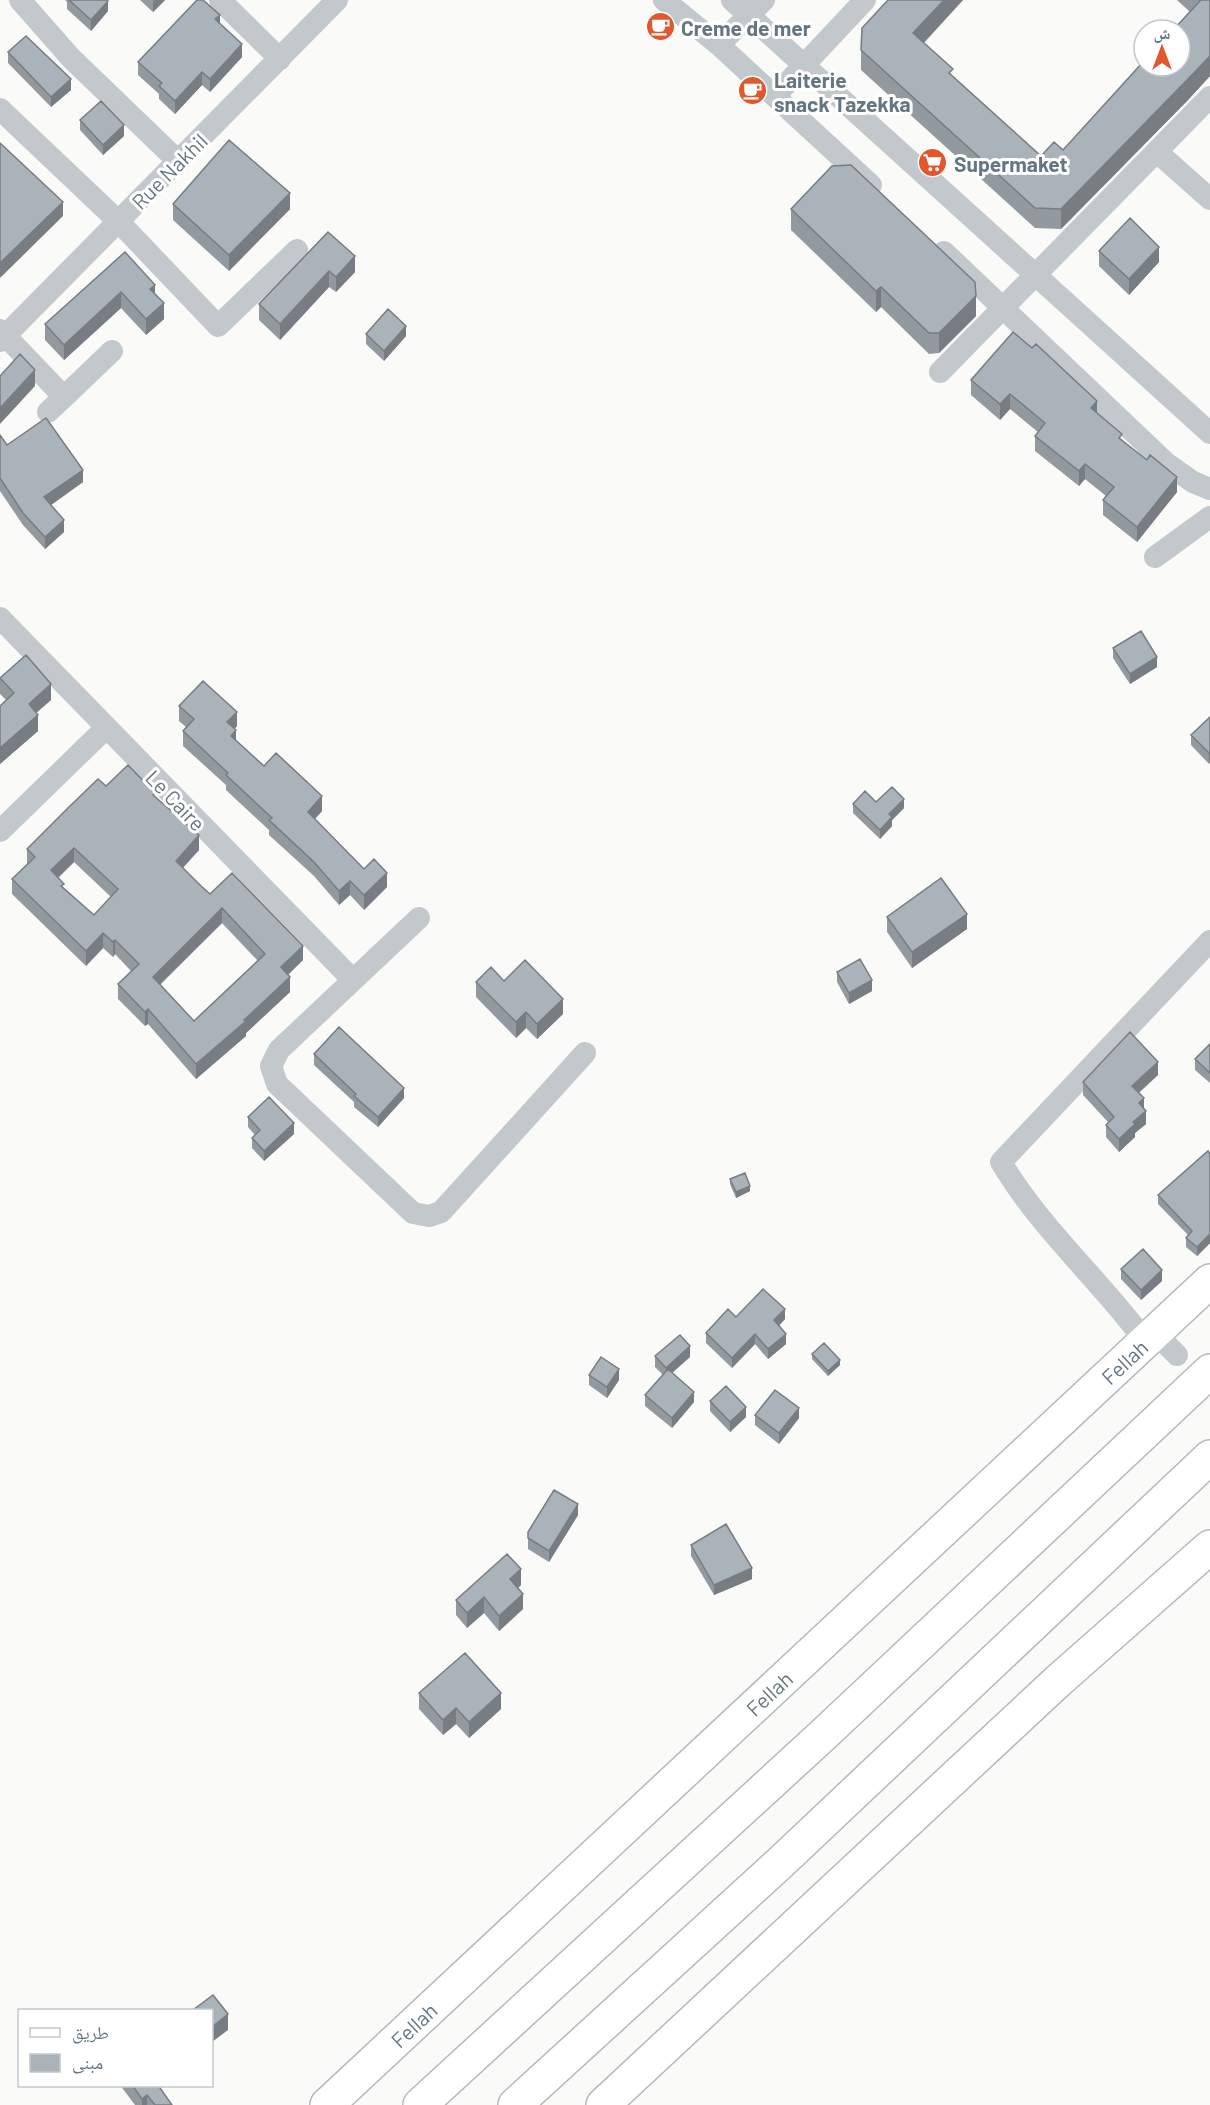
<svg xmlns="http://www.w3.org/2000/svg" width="1210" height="2105" font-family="Barlow,'Noto Naskh Arabic',sans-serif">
	<rect width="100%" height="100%" fill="#fafaf8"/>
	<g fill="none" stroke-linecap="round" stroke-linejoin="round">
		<defs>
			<g id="secondary">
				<path id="s1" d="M327,2105L1210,1281"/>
				<path d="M603,2105L1058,1681L1210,1547"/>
			</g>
			<path id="highway" d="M420,2105L823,1735L1210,1371
				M515,2105L780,1863L1210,1457"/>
		</defs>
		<use href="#secondary" stroke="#b3babf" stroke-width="36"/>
		<use href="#highway" stroke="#b4b9bd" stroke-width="36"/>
		<path stroke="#c3c8cc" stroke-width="22" d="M20,0L71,58L179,162
			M220,0L280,59
			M664,0L719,45L871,185
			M732,0L1210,433
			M719,45L764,0
			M775,96L865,0
			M0,109L119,222L218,326L297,250
			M1157,152L1210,199
			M944,252L1166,463L1193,482L1210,489
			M0,330L64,397L112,351
			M0,341L337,0
			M940,372L1210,97
			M48,412L64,397
			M1155,557L1210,517
			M0,618L353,980
			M0,831L106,728
			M419,918L279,1050L271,1066L277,1084L413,1213L429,1216L441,1212L585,1053
			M1155,1333L1177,1355
			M1145,1341C1100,1280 1040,1228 1001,1162L1210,941"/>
		<use href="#secondary" stroke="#fff" stroke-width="33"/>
		<use href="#highway" stroke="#fff" stroke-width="33"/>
	</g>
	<path fill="#929a9f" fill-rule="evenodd" d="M65,0H107L108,11L91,31L67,9V2Z
		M140,0H165L153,12Z
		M963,0L924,43L953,76L1041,156L1063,150L1190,12L1177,0H1210V76L1188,100L1061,229L1035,228L861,70V50Z
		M220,23L242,57L210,92L202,85L175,114L159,99V94L138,75V62Z
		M8,52L71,90L51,107L8,63Z
		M80,120L124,136L103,155L80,130Z
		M173,204L290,209L229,271L173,220Z
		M791,209L976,316L939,353L929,354L881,307L876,312L791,230Z
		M1099,251L1159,262L1129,295L1099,266Z
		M125,252L155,293L164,319L146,335L121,308L64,360L45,340V324Z
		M355,256V272L336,292L329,287L280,340L259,320V304Z
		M366,334L406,336L384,361L366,344Z
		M971,380L1097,412L1122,440L1177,492L1137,542L1103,515V500L1106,496L1085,479L1079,486L1035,451V436L1038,432L1010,409L1000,420L971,395Z
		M0,435L7,445L83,482L51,505L64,532L45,549L23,525L0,491Z
		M1113,648L1157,667L1130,684L1113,658Z
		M0,678L51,700L36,713L38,731L0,764V706L6,700L0,694Z
		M179,706L237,726L234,729L236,740L264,766L322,811L315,819L364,869L387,887L364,910L350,895L339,905L314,876L269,835V830L226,790V785L183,746V731L186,727L179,721Z
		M1210,717V762L1209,764L1191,745V735Z
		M106,786L155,796L199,850L183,868L210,894L303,960L288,975L290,992L246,1033V1036L196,1079L148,1024L145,1026L118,999V984L131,971L115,954L113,957L103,948L86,966L12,894V879L28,864L27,863V849ZM74,862L111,897L94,915L64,888L58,877ZM222,923L258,961L194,1021L160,985Z
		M876,802L904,808L892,820V826L880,839L853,813V804Z
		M887,917L967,929L912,968L887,932Z
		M837,972L872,991L849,1004L837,982Z
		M504,981L563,1014L537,1039L526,1028L516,1038L476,997V982Z
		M1210,1044V1083L1195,1070V1059Z
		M314,1054L404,1098L378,1127L354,1107V1102L314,1065Z
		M1158,1075L1139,1093L1144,1109L1146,1124L1135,1133V1137L1119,1152L1106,1137V1125L1108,1122L1083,1095V1082Z
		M248,1117L294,1134L264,1161L252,1148V1138L255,1135L248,1127Z
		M1210,1154V1243L1197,1256L1186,1247V1238L1188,1235L1158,1204V1195Z
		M730,1179L750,1191L736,1198L730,1184Z
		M1121,1269L1162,1281L1141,1300L1121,1279Z
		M736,1317L785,1319L779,1326L786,1344L768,1359L755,1344L732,1368L706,1343V1333Z
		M812,1354L840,1365L828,1376L812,1359Z
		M655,1356L690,1357L672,1373L694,1402L672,1428L645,1406V1395L663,1375L655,1367Z
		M589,1375L619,1380L607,1398L589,1385Z
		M710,1401L746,1417L730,1432L710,1411Z
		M755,1415L799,1418L779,1444L755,1425Z
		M578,1515L549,1562L528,1549V1532Z
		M691,1545L752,1579L714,1595L691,1556Z
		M521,1585L518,1588L523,1609L499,1631L484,1613L467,1628L456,1615V1600Z
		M419,1693L501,1709L469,1738L456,1724L443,1735L419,1709Z
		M120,2085H158L172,2105H135Z"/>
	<path fill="#777d82" d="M155,0H165L153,12V2Z
		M944,0H963L913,54V33Z
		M108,1V11L91,31V20Z
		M220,15V28L215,19Z
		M242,44V57L210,92V79Z
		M1210,56V76L1188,100L1061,229V209Z
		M202,72V85L175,114V101Z
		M71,79V90L51,107V97Z
		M124,125V136L103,155V145Z
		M290,193V209L229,271V255Z
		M63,202V216L0,278V263Z
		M1159,247V262L1129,295V279Z
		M355,256V272L336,292V277Z
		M329,271V287L280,340V324Z
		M155,285V300L150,289Z
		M881,287V307L876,312V291Z
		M121,292V308L64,360V345Z
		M976,296V316L939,353V333Z
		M164,303V319L146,335V319Z
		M406,326V336L384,361V351Z
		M35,370V386L0,424V408Z
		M1010,394V409L1000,420V404Z
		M1097,401V416L1091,408Z
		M1085,464V479L1079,486V471Z
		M83,470V482L44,510V497Z
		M1177,477V492L1137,542V527Z
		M64,520V532L45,549V537Z
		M1157,657V667L1130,684V674Z
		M51,684V700L29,719V704Z
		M237,712V726L227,737V722Z
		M38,715V731L0,764V748Z
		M236,730V745L231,736Z
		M1210,752V762L1209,764V753Z
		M322,796V811L308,826V812Z
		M904,799V808L892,820V826L880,839V830L889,814Z
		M199,835V850L176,875V861Z
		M74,848V862L51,885V870Z
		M387,873V887L364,910V895Z
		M350,881V895L339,905V891Z
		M222,908V923L153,991V977Z
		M967,914V929L912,968V952Z
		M103,933V948L86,966V951Z
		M115,940V954L113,957V942Z
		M303,946V960L281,981V967Z
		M290,977V992L246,1033V1036L196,1079V1064Z
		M872,980V991L849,1004V993Z
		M563,999V1014L537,1039V1024Z
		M148,1009V1024L145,1026V1012Z
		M526,1012V1028L516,1038V1022Z
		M1158,1062V1075L1132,1098V1086Z
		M404,1088V1098L378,1127V1117Z
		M1144,1098V1111L1139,1103Z
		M1146,1111V1124L1135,1133V1137L1119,1152V1139L1133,1122Z
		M294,1123V1134L264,1161V1151Z
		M750,1186V1191L736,1198V1192Z
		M1210,1234V1243L1197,1256V1247Z
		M1162,1270V1281L1141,1300V1290Z
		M785,1309V1319L774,1330V1320Z
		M755,1334V1344L732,1368V1358Z
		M786,1334V1344L768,1359V1349Z
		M690,1346V1357L666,1378V1368Z
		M840,1360V1365L828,1376V1371Z
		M619,1369V1380L607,1398V1387Z
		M694,1392V1402L672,1428V1418Z
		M746,1407V1417L730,1432V1422Z
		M799,1408V1418L779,1444V1433Z
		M578,1504V1515L549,1562V1551Z
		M752,1568V1579L714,1595V1585Z
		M521,1569V1585L510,1595V1579Z
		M523,1594V1609L499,1631V1616Z
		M484,1597V1613L467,1628V1613Z
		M501,1693V1709L469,1738V1722Z
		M456,1708V1724L443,1735V1720Z
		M228,2014V2030L212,2042V2027Z
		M147,2095V2105H142V2099Z"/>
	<path fill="#aab3b9" stroke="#777d82" stroke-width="1.5" fill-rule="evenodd" d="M69,0H107L108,1L91,20Z
		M197,0H203L220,15L215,19L242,44L210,79L202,72L175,101L159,86L162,83L138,62Z
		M888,0H944L913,33L953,69L949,73L1041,156L1054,142L1063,150L1144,61V66H1180V30H1173L1200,1V0H1210V56L1188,79L1061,209L1035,208L861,50L862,28Z
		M26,36L71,79L51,97L8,52Z
		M101,101L124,125L103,145L80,120Z
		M229,140L290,193L229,255L173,204Z
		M0,143L63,202L0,263Z
		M851,165L975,282L976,296L939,333H929L881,287L876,291L791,209L832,166Z
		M1130,218L1159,247L1129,279L1099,251Z
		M328,232L355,256L336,277L329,271L280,324L259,304Z
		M125,252L155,285L150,289L164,303L146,319L121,292L64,345L45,324Z
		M388,309L406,326L384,351L366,334Z
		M1013,332L1032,348L1036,344L1097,401L1091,408L1122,434L1119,438L1147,460L1150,455L1177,477L1137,527L1103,500L1114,487L1085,464L1079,471L1035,436L1045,423L1010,394L1000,404L971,380Z
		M20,354L35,370L0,408V376Z
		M46,418L83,470L44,497L64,520L45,537L23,513L0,478V435L7,445Z
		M1141,631L1157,657L1130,674L1113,648Z
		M26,655L51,684L29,704L38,715L0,748V706L14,693L0,678Z
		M203,681L237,712L227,722L236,730L231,736L264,766L276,753L322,796L308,812L364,869L374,859L387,873L364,895L350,881L339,891L314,862L269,820L272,818L226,775L228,773L183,731L194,719L179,706Z
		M1210,717V752L1209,753L1191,735Z
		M128,765L155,793L153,795L199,835L176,861L201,886L210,894L232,873L303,946L281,967L290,977L244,1020L246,1021L196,1064L148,1009L145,1012L118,984L139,964L115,940L113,942L103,933L86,951L12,879L35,857L27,849L70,806L98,779L106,786ZM74,848L118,889L94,915L61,886L64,884L51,870ZM222,908L265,954L194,1021L153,977Z
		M892,787L904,799L889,814L892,817L880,830L853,804L865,791L876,802Z
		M941,878L967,914L912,952L887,917Z
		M860,959L872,980L849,993L837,972Z
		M525,960L563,999L537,1024L526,1012L516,1022L476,982L491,967L504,981Z
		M339,1027L404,1088L378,1117L354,1096L356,1094L314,1054Z
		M1130,1032L1158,1062L1132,1086L1144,1098L1139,1103L1146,1111L1133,1122L1135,1124L1119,1139L1106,1125L1114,1117L1083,1082Z
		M1210,1044V1073L1195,1059Z
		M269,1097L294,1123L264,1151L252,1138L260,1130L248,1117Z
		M1208,1151L1210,1154V1234L1197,1247L1186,1238L1192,1231L1158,1195Z
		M745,1173L750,1186L736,1192L730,1179Z
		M1143,1249L1162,1270L1141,1290L1121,1269Z
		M763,1289L785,1309L774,1320L786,1334L768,1349L755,1334L732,1358L706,1333L728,1309L736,1317Z
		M680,1335L690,1346L666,1368L655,1356Z
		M824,1343L840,1360L828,1371L812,1354Z
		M601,1357L619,1369L607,1387L589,1375Z
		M668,1369L694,1392L672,1418L645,1395Z
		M726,1386L746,1407L730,1422L710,1401Z
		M775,1390L799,1408L779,1433L755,1415Z
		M554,1490L578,1504L549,1551L528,1538V1532Z
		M726,1524L752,1568L714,1585L691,1545Z
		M507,1554L521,1569L510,1579L523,1594L499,1616L484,1597L467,1613L456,1600Z
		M465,1653L501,1693L469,1722L456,1708L443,1720L419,1693Z
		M213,1995L228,2014L212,2027V2010H193Z
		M132,2085H158L172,2105H155L147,2095L142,2099Z"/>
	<defs>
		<symbol id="cafe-disc" viewBox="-11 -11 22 22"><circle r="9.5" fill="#e4572e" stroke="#fff"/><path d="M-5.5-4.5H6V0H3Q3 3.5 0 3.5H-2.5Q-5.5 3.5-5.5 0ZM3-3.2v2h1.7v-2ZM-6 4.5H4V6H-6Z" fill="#fff"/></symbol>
		<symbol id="supermarket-disc" viewBox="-11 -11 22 22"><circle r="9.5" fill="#e4572e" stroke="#fff"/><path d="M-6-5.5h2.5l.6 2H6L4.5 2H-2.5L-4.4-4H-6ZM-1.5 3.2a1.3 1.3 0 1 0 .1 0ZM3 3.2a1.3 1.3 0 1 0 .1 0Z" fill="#fff"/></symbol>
	</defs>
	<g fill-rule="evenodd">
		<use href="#cafe-disc" x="644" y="10" width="33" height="33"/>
		<use href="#cafe-disc" x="736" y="74" width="33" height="33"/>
		<use href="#supermarket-disc" x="916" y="146" width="33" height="33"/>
	</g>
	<g text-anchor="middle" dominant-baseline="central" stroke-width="6" stroke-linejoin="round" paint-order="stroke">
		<g font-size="21" font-weight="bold" fill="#657683" stroke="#fff" text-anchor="start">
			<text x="681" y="27">Creme de mer</text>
			<text x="774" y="79">Laiterie<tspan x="774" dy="24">snack Tazekka</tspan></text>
			<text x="954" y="163">Supermaket</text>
		</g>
		<g font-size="21" fill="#657683" stroke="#fff">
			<text transform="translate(169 171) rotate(-45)">Rue Nakhil</text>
			<text transform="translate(176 800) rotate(46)">Le Caire</text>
			<text stroke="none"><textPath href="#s1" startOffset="1090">Fellah</textPath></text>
			<text stroke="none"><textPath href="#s1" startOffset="604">Fellah</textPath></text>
			<text stroke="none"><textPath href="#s1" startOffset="118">Fellah</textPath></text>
		</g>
	</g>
	<rect x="18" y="2009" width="195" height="78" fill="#ffffff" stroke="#c1c8cd" stroke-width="1.5"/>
	<rect x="30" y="2028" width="30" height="9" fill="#ffffff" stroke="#c1c8cd" stroke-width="1.5"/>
	<text x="72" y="2039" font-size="18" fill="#657683">طريق</text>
	<rect x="30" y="2054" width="30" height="18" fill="#aab3b9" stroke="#c1c8cd" stroke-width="1.5"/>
	<text x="72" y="2069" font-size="18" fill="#657683">مبنى</text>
	<g transform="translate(1162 48)"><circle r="28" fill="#ffffff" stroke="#c1c8cd" stroke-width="1.5"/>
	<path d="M0-4.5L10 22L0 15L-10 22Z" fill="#e4572e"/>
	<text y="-9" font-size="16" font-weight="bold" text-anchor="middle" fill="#657683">ش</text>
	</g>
</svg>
